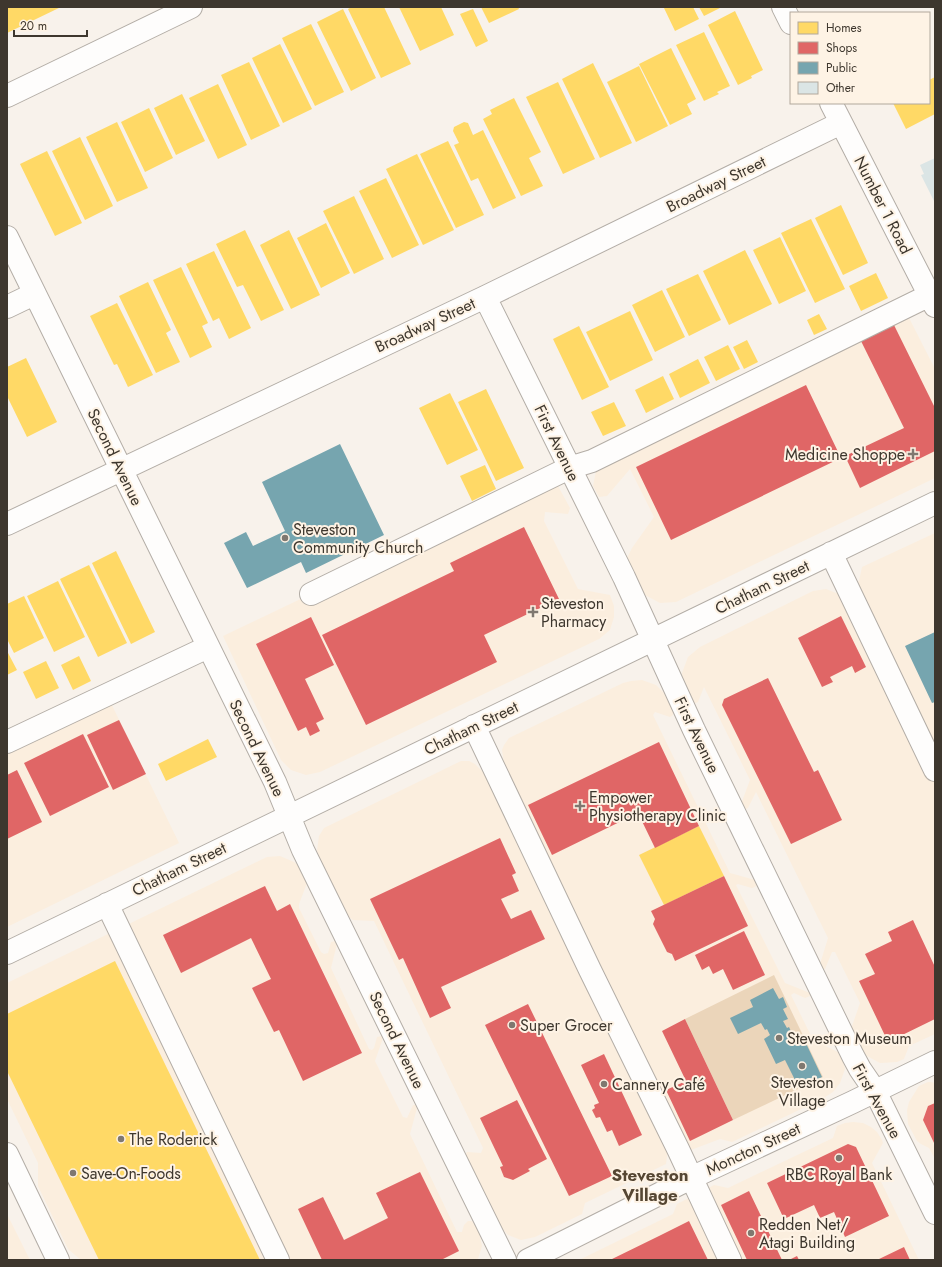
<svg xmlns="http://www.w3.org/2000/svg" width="942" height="1267" font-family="Jost,sans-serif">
	<rect width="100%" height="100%" fill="#f8f2eb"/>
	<path fill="#fbeede" d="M904,308L935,369V478L676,602L660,603L645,595L627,558L632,548L654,517L630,469L607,496L599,497L593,486L596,471Z
		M551,485L558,486L570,508L568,514L545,512L544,521L578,589L610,595L614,606V617L610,630L599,639L320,772L306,775L291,770L281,760L223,636L311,594Z
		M935,533V1034L909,1046L904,1059L897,1062L880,1063L867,1056L858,1046L851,1029L860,1003L835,952H832L825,969H822L820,964L828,938L756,792L748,808L746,809L742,807L741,804L750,780L704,687L698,702L694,704L683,686L682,673L688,657L700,647L813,591L826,589L836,593L859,581L862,567Z
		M642,680L656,685L664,693L673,712V715L670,717L655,712L653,715L730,873L755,880L757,885L755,887L752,888L738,884L736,885L785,983L810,993V996L805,998L794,993L791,995L813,1040L838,1052L842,1057L845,1069L840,1083L833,1092L822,1099L732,1142L720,1139L691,1150L668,1149L666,1164L585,1203L582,1214L535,1237L521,1240L508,1235L499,1225L465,1156L467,1152L481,1153L483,1148L374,921L353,920L346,915L320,864L317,850L319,836L324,828L461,761H469L475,764L484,773L504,763L502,750L504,745L509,738L623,683L631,681Z
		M107,695L179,843L7,927V742Z
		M280,856L294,862L303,869L307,877V883L299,904V908L321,952L324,954L328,953L331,942L336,941L337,944L331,968L369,1049L372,1050L374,1048L377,1037L382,1036L383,1038L375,1061L403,1117L407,1118L413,1105H416L417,1108L410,1134L457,1232H462L464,1225L468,1221H472L479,1232L482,1246L478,1259L477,1260H81L68,1249L38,1186V1163L7,1099V983L267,857Z
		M928,1082H931L935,1083V1159L929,1148L921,1144L917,1141L908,1124L907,1110L909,1102L919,1086Z
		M853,1122L863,1123L871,1127L877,1132L882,1140L883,1143L872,1163L919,1260H579L673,1214L677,1204L714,1185L728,1188L833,1138L837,1126L845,1123Z
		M7,1214L30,1260H7Z"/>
	<path fill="#ebd5ba" d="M774,975L823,1077L733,1120L685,1019Z"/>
	<path fill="#ffd966" d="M7,7H61L7,33Z
		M352,7H384L411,64L381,78L348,9Z
		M399,7H441L454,35L420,51Z
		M481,7H518L519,9L489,23Z
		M665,7H693L699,19L675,31L664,8Z
		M699,7H722L704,16Z
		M343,9L376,78L351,91L317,22Z
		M473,9L488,41L476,47L460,14Z
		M735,11L763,70L751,76L752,78L738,85L708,25Z
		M311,24L344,92L315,106L282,38Z
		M704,32L730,86L717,92L719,94L704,101L676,45Z
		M280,44L312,109L283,123L252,58Z
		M671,48L696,99L687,104L692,114L670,125L639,64Z
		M249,62L280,126L251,140L221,75Z
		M593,63L632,143L600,158L562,79Z
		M639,66L668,126L636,142L607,82Z
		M935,77V114L906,129L893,103H929V80Z
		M558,82L595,159L563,174L526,97Z
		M218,84L247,145L218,159L189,98Z
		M182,94L205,141L176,155L154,108Z
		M514,98L541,152L529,158L543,186L521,196L483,119L492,114L490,110Z
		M149,108L173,158L145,172L121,122Z
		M117,122L148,188L117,202L86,137Z
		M464,122L468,123L473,135L483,130L516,198L493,209L478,178L471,181L454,145L459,143L453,131L454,127Z
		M80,137L113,206L85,220L52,151Z
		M448,141L484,215L456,228L420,154Z
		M47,151L82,223L55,236L20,164Z
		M417,154L454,230L423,245L386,169Z
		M386,178L419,245L392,258L359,191Z
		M354,196L384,259L354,274L323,211Z
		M841,205L868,263L843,275L815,218Z
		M811,219L845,289L815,303L781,233Z
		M326,223L350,273L321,288L297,238Z
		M245,230L284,310L261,321L243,285L237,287L216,244Z
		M289,230L320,295L291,309L260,245Z
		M780,237L806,291L779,304L753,250Z
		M745,250L772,304L729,325L703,271Z
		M214,251L251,328L229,339L219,318L213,321L186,264Z
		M181,267L208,323L202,326L212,347L190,358L153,280Z
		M876,273L888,298L861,311L849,286Z
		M698,274L721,320L689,336L666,289Z
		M148,282L171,330L166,333L180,362L156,373L119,296Z
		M662,290L685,337L655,352L632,305Z
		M117,303L153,375L128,387L117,364L114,365L90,316Z
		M630,311L653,360L610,381L586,332Z
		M819,314L827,329L814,335L807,320Z
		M579,326L609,387L582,400L553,339Z
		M747,340L758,362L744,369L733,347Z
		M728,345L740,369L716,381L704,357Z
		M26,358L57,422L27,437L7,396V367Z
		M698,359L710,383L680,398L669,374Z
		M663,376L674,399L646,413L635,390Z
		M486,389L524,468L496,481L458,402Z
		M450,393L478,450L447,465L419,408Z
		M614,402L626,426L603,436L591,412Z
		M485,465L496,489L472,501L460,476Z
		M116,551L155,632L131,644L92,563Z
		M89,565L127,643L98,657L60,579Z
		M58,581L85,637L54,652L27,596Z
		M24,596L44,638L14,653L7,639V604Z
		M7,651L17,670L7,675Z
		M79,656L91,681L73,690L61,665Z
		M46,661L59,688L36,699L23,672Z
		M208,739L217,757L166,781L158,764Z
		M699,826L724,876L664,905L639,855Z
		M115,961L260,1260H99L7,1071V1014Z"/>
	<path fill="#e06666" d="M893,323L935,408V451L860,488L845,456L904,428L860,339Z
		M806,385L841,458L671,540L636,467Z
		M524,527L559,599L484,635L497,662L366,725L322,635L454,571L450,563Z
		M841,616L866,667L855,673L852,666L830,677L833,682L822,687L798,638Z
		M311,617L334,665L305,679L324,719L316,723L320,731L310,736L306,727L298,731L256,644Z
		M768,678L814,772L818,770L842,820L791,844L722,705L724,699Z
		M119,720L146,774L113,790L87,735Z
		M83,734L109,787L50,816L24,763Z
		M659,742L699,826L655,848L638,813L552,855L528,805Z
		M17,770L42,822L7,839V775Z
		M500,838L516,873L512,875L519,891L501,899L511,919L531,910L545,939L441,987L451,1008L430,1018L403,958L399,960L370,899Z
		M724,876L748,926L675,961L672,954L667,952L653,924L655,919L651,911Z
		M265,886L277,911L290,904L362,1053L303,1081L279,1030L274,1032L252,988L271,979L251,938L181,973L163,935Z
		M913,920L935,967V1019L888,1042L859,981L875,974L865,954L892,941L888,932Z
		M744,931L765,975L733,990L723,969L713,974L709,966L702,970L695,955Z
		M528,1004L612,1176L569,1196L485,1025Z
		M685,1019L733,1120L690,1141L666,1090L686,1081L662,1031Z
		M604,1054L642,1135L619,1146L612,1130L607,1132L600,1117L596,1118L592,1110L595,1108L594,1105L599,1103L581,1065Z
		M517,1100L547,1159L528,1169L530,1171L513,1180L504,1177L500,1167L503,1166L480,1118Z
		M935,1103V1145L923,1120L928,1106Z
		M848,1144L856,1147L889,1216L845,1237L834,1212L820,1218L814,1205L784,1219L767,1183Z
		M420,1172L459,1251L441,1260H322L298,1209L323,1197L344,1240L388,1218L376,1193Z
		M749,1191L782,1260H747L721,1205Z
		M689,1221L708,1260H610L659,1236Z
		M904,1247L910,1260H877Z
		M797,1256L799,1260H789Z"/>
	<path fill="#76a5af" d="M340,444L384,535L306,573L301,562L247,588L224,543L246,532L253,546L285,531L262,482Z
		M935,632V702L932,703L905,646Z
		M773,988L779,999L783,997L787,1007L783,1009L788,1019L783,1021L787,1028L789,1027L795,1040L803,1037L822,1077L799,1088L785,1060L776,1064L764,1039L770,1035L767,1029L765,1030L761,1023L738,1034L730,1018L753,1007L750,1000Z"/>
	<path fill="#dbe5e5" d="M935,158V203L921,175L924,174L920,165Z"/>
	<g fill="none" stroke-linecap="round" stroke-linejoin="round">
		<defs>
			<path id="minor" d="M783,7L791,23
				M7,96L191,7
				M831,103L935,306
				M7,237L275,782L303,850L505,1260
				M485,297L624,577L694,730L853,1056L860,1069L875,1091L935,1213
				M7,307L34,294
				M7,524L485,297L841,123
				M831,553L935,770
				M311,594L569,468L592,461L930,295
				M474,726L590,970L678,1149L730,1260
				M7,742L208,647
				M107,904L278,1260
				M7,953L935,503
				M7,1154L58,1260
				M528,1260L691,1178L853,1102L935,1062"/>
		</defs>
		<use href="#minor" stroke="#b3ada6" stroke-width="24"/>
		<use href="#minor" stroke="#fefdfc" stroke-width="22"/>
	</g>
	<g fill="#7f7870" stroke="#fef3e5" stroke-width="1.5">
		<path d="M911 448h4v4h4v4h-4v4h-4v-4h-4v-4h4z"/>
		<circle cx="285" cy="538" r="4"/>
		<path d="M531 606h4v4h4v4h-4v4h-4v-4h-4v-4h4z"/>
		<path d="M578 800h4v4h4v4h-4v4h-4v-4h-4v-4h4z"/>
		<circle cx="512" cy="1025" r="4"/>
		<circle cx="779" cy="1038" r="4"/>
		<circle cx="802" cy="1066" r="4"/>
		<circle cx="604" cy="1084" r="4"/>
		<circle cx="121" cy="1139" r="4"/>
		<circle cx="839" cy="1158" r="4"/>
		<circle cx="73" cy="1173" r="4"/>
		<circle cx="751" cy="1233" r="4"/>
	</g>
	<g text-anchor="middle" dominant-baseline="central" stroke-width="4" stroke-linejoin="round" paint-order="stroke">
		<g font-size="16" fill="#3e372e" stroke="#fef3e5">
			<text transform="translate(716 184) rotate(-26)">Broadway Street</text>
			<text transform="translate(883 205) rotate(63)">Number 1 Road</text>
			<text transform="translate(425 325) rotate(-25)">Broadway Street</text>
			<text transform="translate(557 443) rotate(64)">First Avenue</text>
			<text transform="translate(115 457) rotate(64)">Second Avenue</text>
			<text transform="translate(762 587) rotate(-26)">Chatham Street</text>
			<text transform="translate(471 728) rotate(-26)">Chatham Street</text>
			<text transform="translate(697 735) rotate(64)">First Avenue</text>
			<text transform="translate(257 748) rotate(64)">Second Avenue</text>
			<text transform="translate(179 869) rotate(-26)">Chatham Street</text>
			<text transform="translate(397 1040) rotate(64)">Second Avenue</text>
			<text transform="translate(877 1101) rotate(61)">First Avenue</text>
			<text transform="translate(753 1149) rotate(-25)">Moncton Street</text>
		</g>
		<g font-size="16" fill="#3e372e" stroke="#fef3e5" text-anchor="start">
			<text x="905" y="454" text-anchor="end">Medicine Shoppe</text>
			<text x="293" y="529">Steveston<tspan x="293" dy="18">Community Church</tspan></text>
			<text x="541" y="603">Steveston<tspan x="541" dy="18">Pharmacy</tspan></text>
			<text x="589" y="797">Empower<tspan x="589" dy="18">Physiotherapy Clinic</tspan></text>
			<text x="520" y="1025">Super Grocer</text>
			<text x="787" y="1038">Steveston Museum</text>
			<text x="802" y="1082" text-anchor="middle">Steveston<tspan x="802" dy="18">Village</tspan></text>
			<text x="612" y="1084">Cannery Café</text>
			<text x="129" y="1139">The Roderick</text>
			<text x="81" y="1173">Save-On-Foods</text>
			<text x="839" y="1174" text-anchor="middle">RBC Royal Bank</text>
			<text x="759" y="1224">Redden Net/<tspan x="759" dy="18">Atagi Building</tspan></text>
		</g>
		<g font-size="17" font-weight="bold" fill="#554633" stroke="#fef3e5">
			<text x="650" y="1175">Steveston<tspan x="650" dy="20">Village</tspan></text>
		</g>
	</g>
	<rect width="942" height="1267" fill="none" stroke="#3e372e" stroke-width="16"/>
	<rect x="790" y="12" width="140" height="92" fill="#fef3e5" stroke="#b1a89c"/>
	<rect x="798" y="22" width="20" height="12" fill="#ffd966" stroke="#b1a89c"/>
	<text x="826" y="32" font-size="12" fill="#3e372e">Homes</text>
	<rect x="798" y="42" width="20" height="12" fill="#e06666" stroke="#b1a89c"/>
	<text x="826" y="52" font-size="12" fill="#3e372e">Shops</text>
	<rect x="798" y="62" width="20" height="12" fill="#76a5af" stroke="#b1a89c"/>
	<text x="826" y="72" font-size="12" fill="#3e372e">Public</text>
	<rect x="798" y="82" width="20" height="12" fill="#dbe5e5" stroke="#b1a89c"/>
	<text x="826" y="92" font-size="12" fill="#3e372e">Other</text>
	<path d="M14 30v6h73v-6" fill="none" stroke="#3e372e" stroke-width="2"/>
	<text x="20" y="30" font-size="12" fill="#3e372e" stroke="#fef3e5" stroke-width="3" paint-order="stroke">20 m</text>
</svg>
